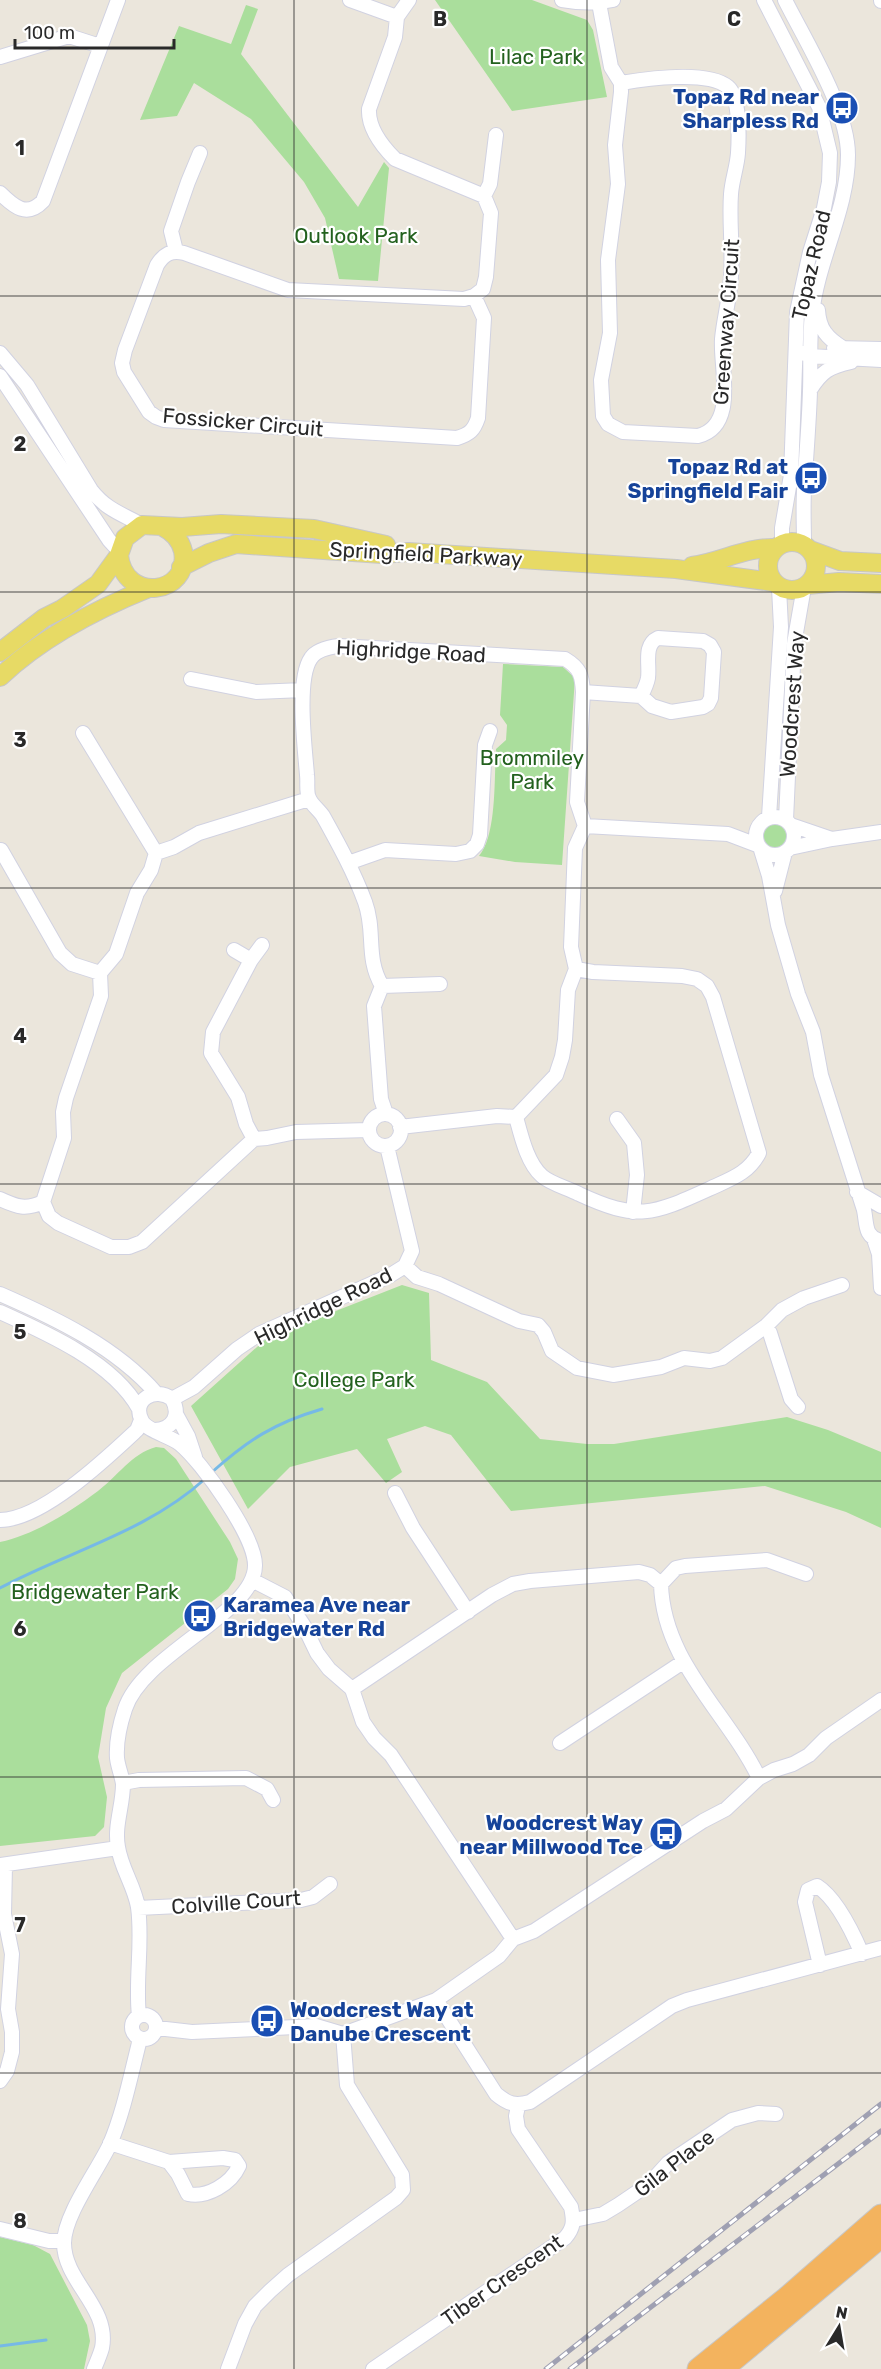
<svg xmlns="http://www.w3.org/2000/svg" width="881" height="2369" font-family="Rubik,sans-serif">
	<rect width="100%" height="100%" fill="#ebe6dc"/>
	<path fill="#aade9c" d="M435,0H532L587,20L593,30L607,97L512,111Z
		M246,5L258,9L241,54L358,207L384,162L389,168L378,281L339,279L325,218L304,182L251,119L194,83L177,116L140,120L179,26L231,44Z
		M503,664L563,667L575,678L562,865L515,862L479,856C497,835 494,778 496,749L506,740L507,725L500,715Z
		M761 836a14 14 0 1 1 28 0a14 14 0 1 1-28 0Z
		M402,1285L429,1293L431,1360L487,1382L540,1439L587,1444H614L787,1417L828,1430L881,1452V1528L846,1512L765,1486L511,1511L451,1435L425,1426L387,1439L402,1472L386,1483L357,1449L290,1467L248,1509L191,1406L267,1338Z
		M156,1447L164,1448L176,1459L230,1542L238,1559L235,1579L228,1589L122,1673L106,1708L98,1757L107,1797L104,1827L95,1836L0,1846V1542C34,1535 70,1512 98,1491C118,1476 131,1454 156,1447Z
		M0,2237L33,2245L50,2254L87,2325L90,2341L84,2369H0Z"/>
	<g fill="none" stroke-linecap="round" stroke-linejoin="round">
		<path stroke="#76b9e6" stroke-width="3" d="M211,1473C248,1440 274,1423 322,1409
			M0,1588C69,1551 147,1532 206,1478
			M0,2346L46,2340"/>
		<defs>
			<path id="minor" d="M350,0L397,17
				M409,0L397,17L395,37L369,109C368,128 383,147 395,159L484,196
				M562,0C580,3 595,4 613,0
				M764,0L819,107L830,153L829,182L824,208L810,252L797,312L791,475L782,528V544
				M785,0C806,42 848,109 848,155C848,209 818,259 812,314C809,340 811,365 810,391C809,424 806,457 804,491C803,509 804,527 804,545
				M881,0V1
				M599,3L611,67L621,83V92L615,145L618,184L608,260L610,333L601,380L603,416L608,424L623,432L698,436C738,426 720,368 722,339C724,318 730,297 731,276C733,248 729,221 731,194C732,180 737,167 738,153C739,137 740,97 728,87C708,70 645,79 621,83
				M0,57L69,36L100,46
				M0,193C14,207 27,218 43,201L118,0
				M484,196L490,184L496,135
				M176,251L171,231L188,182L200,153
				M474,296L484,318L478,418C474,430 470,434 457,438L164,420L156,417L149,412L124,372L122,363L125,350L157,265C164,254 171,250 184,253L288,290L464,299L474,296L483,289L486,277L491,213L484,196
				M818,310C819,329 827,338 843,348
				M834,348L881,349
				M0,353L27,385L91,490C107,510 120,513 142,525
				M803,353L810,356L881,360
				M0,376L109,540L120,552
				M810,390C822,371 829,367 851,362
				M191,679L256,692L303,690
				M583,692L641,696L652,706L671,712L703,707L708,704L711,698L714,652L710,645L703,641L658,638C643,645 650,664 648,678C647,684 644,690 641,696
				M83,733L156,853
				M309,799L199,833L174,847L156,853L151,870L137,893L116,954L100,973L101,996L66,1098L63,1112L64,1138L43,1202L49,1216L58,1223L111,1247H129L142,1242L254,1139L267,1138L296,1132L369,1130
				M756 836a19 19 0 1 1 38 0a19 19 0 1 1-38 0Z
				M769,817L781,627L779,588
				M786,820L794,644L804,587
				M791,825L832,839
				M585,826L728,834L757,845
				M790,848L832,839L881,832
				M1,850L60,953L72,964L100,973
				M761,850L769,876L778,925L798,994L813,1032L821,1075L864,1210C867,1224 864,1237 881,1241
				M348,863L385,850L456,854L470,851L477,844L480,835L485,745L490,731
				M775,891L785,852
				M234,950L251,960L262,945
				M251,960L213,1032L211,1053L238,1097L246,1124L254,1139
				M382,986L440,984
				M386,1114L381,1099L374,1006L382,986C365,957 376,932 365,902C354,872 338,843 323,816C319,810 311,804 309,798C306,792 308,782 307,775C305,749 296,679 311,658C317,649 330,647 339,646L565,659C580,668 582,675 583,692L577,802L585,826
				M369 1130a16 16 0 1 1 32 0a16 16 0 1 1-32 0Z
				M516,1117C521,1135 527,1163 542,1176C551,1184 568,1188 579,1194C637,1221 652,1215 709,1189C730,1179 748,1174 759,1153L713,997L707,986L697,979L682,976L593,972L576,969
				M617,1119L634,1143L637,1175L633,1212
				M400,1127L497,1116L516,1117L556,1075L562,1057L565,1040L568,990L576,969L571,947L575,848L585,826
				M857,1192L881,1206
				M0,1199C17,1207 26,1210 43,1202
				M874,1239L879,1254L881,1288
				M405,1266L417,1277L439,1284L519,1321L538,1325L544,1332L552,1351L577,1368L613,1375L661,1367L684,1358L710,1361L722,1358L766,1326L782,1310L804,1298L842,1285
				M0,1294C55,1318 116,1347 156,1393
				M0,1312C47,1333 114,1363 139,1409
				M766,1326L770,1333L791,1399L798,1407
				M172,1399L194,1387L237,1349L259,1334L389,1276L405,1266L412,1251L387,1146
				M176,1414L188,1436L195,1457
				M395,1493L413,1528L468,1612
				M0,1520C42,1520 107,1458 137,1430L141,1420
				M252,1580L285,1597L304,1626L317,1653L329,1669L352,1689L363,1722L374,1738L391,1755L513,1939
				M661,1584L676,1568L685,1566L767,1560L806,1574
				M352,1689L492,1595L513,1584L530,1581L639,1572L650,1575L661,1584C663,1662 727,1712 759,1778
				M560,1743L683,1662
				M123,1783L139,1780L246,1778L267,1789L273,1800
				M0,1865L118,1848
				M138,1908L301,1900L313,1897L330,1884
				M820,1965L805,1902L808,1890L817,1886C836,1898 853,1933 862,1954
				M436,2000L496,2094C508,2104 515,2106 530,2102L672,2006L687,2000L881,1948
				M132 2027a12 12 0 1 1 24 0a12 12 0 1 1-24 0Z
				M139,2016C135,1980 143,1943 138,1907C134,1885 121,1868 118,1847C114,1826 123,1806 123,1784C122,1776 118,1767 117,1758C116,1743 120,1724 125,1709C143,1653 256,1613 255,1565C255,1536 202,1462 180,1444C170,1436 147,1431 142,1421C131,1400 155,1386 172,1399C181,1415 173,1429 155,1430
				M157,2028L192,2032L316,2026L343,2034L436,2000L499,1956L513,1939L534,1931L703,1821L726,1809L759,1778L774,1770L793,1764L809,1755L826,1738L881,1700
				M0,2081L7,2071L12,2052V2032L8,2009L12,1954L4,1914L5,1865
				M110,2143L169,2162L223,2158L235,2160L239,2166C231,2184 207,2198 188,2194L178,2174L169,2162
				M574,2220L603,2214L618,2205L649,2184L668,2163L732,2120L758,2113L776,2114
				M0,2229L49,2241H64
				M94,2369C97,2362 100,2355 102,2348C110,2307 64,2282 64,2243C64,2215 98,2170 110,2144C124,2111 131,2074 140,2039
				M228,2369L245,2324L255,2306L270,2291L288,2275L396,2198L403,2190L402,2175L347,2085L343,2034
				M373,2369L565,2238C574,2228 574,2221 571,2207L518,2129L516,2116L518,2106"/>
			<path id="major" d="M768 566a24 24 0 1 1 48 0a24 24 0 1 1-48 0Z
				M810,550L840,561L881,563
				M119,555C124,604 191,595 183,551C180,539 173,532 163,527
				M692,566C721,562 746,547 775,548
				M181,567L209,553L236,544L382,554L408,552L676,569L773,582
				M807,585L839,582L881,584
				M0,652L44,618L62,609L98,584L119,555L125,538L142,525L182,527L221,524L314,529L386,545
				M0,677C41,638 97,609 149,588"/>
			<path id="highway" d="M698,2369L786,2298L881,2215
				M723,2369L881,2237"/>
		</defs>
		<use href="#minor" stroke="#d1d2e1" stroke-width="16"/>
		<use href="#major" stroke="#c7c7c7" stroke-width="20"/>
		<use href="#highway" stroke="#c7c7c7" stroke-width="23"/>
		<use href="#minor" stroke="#fff" stroke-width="14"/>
		<use href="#major" stroke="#e7da65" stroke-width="18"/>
		<use href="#highway" stroke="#f3b35e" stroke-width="21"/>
		<defs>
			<path id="rail" d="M546,2369L881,2104
				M570,2369L881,2131"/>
		</defs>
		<use href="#rail" stroke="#9fa0b2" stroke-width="5"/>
		<use href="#rail" stroke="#fff" stroke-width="3" stroke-dasharray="9" stroke-linecap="butt"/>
	</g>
	<path fill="none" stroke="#292929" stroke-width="1.5" stroke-opacity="0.55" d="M294,0V2369M587,0V2369M0,296H881M0,592H881M0,888H881M0,1184H881M0,1481H881M0,1777H881M0,2073H881"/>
	<defs>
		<symbol id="bus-disc" viewBox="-11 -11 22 22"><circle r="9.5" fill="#1a4fb4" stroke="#fff"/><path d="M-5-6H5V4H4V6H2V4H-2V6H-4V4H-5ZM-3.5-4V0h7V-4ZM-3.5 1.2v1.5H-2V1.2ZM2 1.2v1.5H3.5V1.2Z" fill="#fff"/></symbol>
	</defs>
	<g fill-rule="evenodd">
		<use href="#bus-disc" x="823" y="89" width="38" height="38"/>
		<use href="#bus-disc" x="792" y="459" width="38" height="38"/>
		<use href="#bus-disc" x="181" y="1597" width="38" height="38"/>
		<use href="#bus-disc" x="647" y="1815" width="38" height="38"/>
		<use href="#bus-disc" x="248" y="2002" width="38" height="38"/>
	</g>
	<g text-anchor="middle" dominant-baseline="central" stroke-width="4.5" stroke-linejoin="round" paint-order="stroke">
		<g font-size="21" fill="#23611e" stroke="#fff">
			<text x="536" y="56">Lilac Park</text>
			<text x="356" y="235">Outlook Park</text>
			<text x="532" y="757">Brommiley<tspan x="532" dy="24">Park</tspan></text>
			<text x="354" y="1379">College Park</text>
			<text x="95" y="1591">Bridgewater Park</text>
		</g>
		<g font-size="21" font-weight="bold" fill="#164399" stroke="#fff" text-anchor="end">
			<text x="819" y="96">Topaz Rd near<tspan x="819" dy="24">Sharpless Rd</tspan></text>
			<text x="788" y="466">Topaz Rd at<tspan x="788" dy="24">Springfield Fair</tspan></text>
			<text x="223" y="1604" text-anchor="start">Karamea Ave near<tspan x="223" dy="24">Bridgewater Rd</tspan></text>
			<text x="643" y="1822">Woodcrest Way<tspan x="643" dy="24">near Millwood Tce</tspan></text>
			<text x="290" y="2009" text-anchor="start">Woodcrest Way at<tspan x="290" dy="24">Danube Crescent</tspan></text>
		</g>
		<g font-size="21" fill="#292929" stroke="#fff">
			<text transform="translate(811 265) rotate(-77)">Topaz Road</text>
			<text transform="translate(726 322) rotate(-86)">Greenway Circuit</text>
			<text transform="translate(243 422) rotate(5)">Fossicker Circuit</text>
			<text transform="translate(426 554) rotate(3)">Springfield Parkway</text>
			<text transform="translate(411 651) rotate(3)">Highridge Road</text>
			<text transform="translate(792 704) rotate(-86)">Woodcrest Way</text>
			<text transform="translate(323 1306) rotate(-26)">Highridge Road</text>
			<text transform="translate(236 1902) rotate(-4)">Colville Court</text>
			<text transform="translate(674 2163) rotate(-38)">Gila Place</text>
			<text transform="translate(502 2280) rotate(-35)">Tiber Crescent</text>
		</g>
	</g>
	<g font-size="20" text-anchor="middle" font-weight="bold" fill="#292929" stroke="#fff" stroke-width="4.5" stroke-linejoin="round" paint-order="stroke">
		<text x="440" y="26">B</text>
		<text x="734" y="26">C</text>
		<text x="20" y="155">1</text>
		<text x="20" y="451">2</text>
		<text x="20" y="747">3</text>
		<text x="20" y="1043">4</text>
		<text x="20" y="1339">5</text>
		<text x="20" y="1636">6</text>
		<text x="20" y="1932">7</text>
		<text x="20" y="2228">8</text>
	</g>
	<g transform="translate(839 2327) rotate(11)" stroke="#ffffff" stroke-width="4.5" paint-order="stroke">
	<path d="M0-4.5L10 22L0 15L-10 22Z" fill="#292929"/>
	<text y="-9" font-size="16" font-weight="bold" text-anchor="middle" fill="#292929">N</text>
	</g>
	<path d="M15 39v9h159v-9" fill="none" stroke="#292929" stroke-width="3"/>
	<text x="24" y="39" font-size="18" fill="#292929" stroke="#ffffff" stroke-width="4.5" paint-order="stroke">100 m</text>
</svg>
